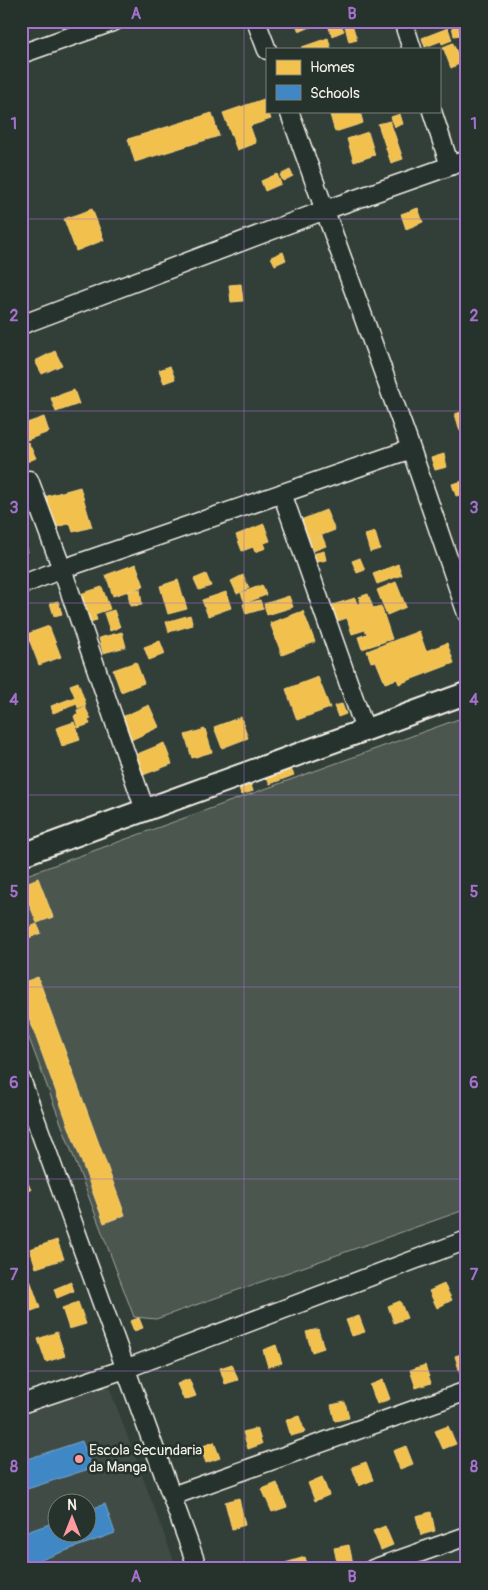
<svg xmlns="http://www.w3.org/2000/svg" width="488" height="1590" font-family="Pangolin,sans-serif">
	<rect width="100%" height="100%" fill="#323e38"/>
	<filter id="ink" filterUnits="userSpaceOnUse"><feTurbulence type="fractalNoise" baseFrequency=".02" numOctaves="2"/><feDisplacementMap in="SourceGraphic" scale="10" xChannelSelector="R" yChannelSelector="G"/><feConvolveMatrix kernelMatrix="1 2 1 2 8 2 1 2 1" color-interpolation-filters="sRGB"/></filter>
	<g filter="url(#ink)">
		<path fill="#404b44" fill-rule="evenodd" d="M108,1384L177,1569H21V1416ZM58,1502H88V1532H58Z"/>
		<path fill="#4c564f" stroke="#a0a49c" d="M467,716V1209L156,1319L134,1317L21,1017V877Z"/>
		<path fill="#f2c14e" stroke="#f3cf7c" d="M295,21H324L299,32Z
			M351,21L357,40L349,42L344,22Z
			M451,21H457L460,35L454,36Z
			M340,23L344,31L332,36L329,28Z
			M448,28L452,40L442,44L441,41L425,47L422,38Z
			M328,38L331,49H302V47Z
			M453,43L461,63L451,68L443,47Z
			M264,99L267,111H268L271,119L250,126L256,143L237,150L223,113Z
			M329,111H360L363,123L335,132Z
			M212,113L219,136L135,162L128,139Z
			M400,114L403,124L395,127L391,117Z
			M390,121L403,159L391,163L378,124Z
			M368,132L375,155L354,162L347,139Z
			M290,170L293,176L283,181L280,175Z
			M277,174L281,184L265,191L261,181Z
			M418,208L423,222L406,229L401,214Z
			M92,209L104,240L76,251L64,219Z
			M283,252L286,260L275,265L271,257Z
			M241,284L243,301L231,302L229,285Z
			M55,351L62,365L42,374L35,361Z
			M170,366L175,379L164,383L159,370Z
			M74,390L79,404L56,412L51,398Z
			M464,411L467,421V429L460,431L455,414Z
			M44,417L49,432L21,442V425Z
			M28,442L36,458L22,464L21,445Z
			M444,454L447,467L435,470L431,458Z
			M467,480V493L456,496L452,484Z
			M80,487L92,527L73,532L70,523L54,528L44,497Z
			M326,510L335,530L307,541L298,521Z
			M264,524L270,541L264,543L266,548L255,552L253,547L242,551L236,535Z
			M21,531L28,552L21,554Z
			M375,532L380,549L370,552L365,535Z
			M322,536L326,546L313,551L309,541Z
			M324,551L326,560L314,563L312,554Z
			M360,558L365,570L357,573L352,561Z
			M136,564L144,586L113,596L106,575Z
			M398,564L402,575L377,584L373,574Z
			M206,574L211,586L199,590L194,579Z
			M243,575L249,588L237,594L231,581Z
			M178,580L187,609L168,614L160,586Z
			M396,582L406,607L387,615L377,590Z
			M262,585L266,595L245,603L241,593Z
			M102,587L110,609L95,614L97,620L86,623L77,595Z
			M140,589L142,605L130,606L128,591Z
			M226,592L231,608L208,616L202,600Z
			M368,594L373,608L381,606L392,639L362,649L358,637L367,634L365,630L352,634L347,618L331,623L326,607L355,598L357,604L361,603L359,597Z
			M289,596L293,607L267,615L264,604Z
			M260,600L263,609L246,614L243,604Z
			M58,601L62,614L54,616L50,603Z
			M114,610L120,627L110,631L104,613Z
			M303,611L315,642L282,655L270,623Z
			M190,615L193,625L169,632L166,622Z
			M49,626L61,657L39,665L27,634Z
			M419,631L426,651L447,643L454,663L399,684L397,679L385,683L376,661L371,662L367,651Z
			M122,632L126,647L103,653L99,638Z
			M160,641L165,654L149,660L144,647Z
			M136,662L144,683L121,692L113,670Z
			M318,677L330,708L297,720L286,689Z
			M78,682L86,705L78,708L77,704L53,713L51,706L75,697L70,685Z
			M342,704L346,714L338,717L334,706Z
			M149,705L159,727L131,740L120,718Z
			M85,707L91,719L88,720L90,724L78,728L74,716L78,715L77,710Z
			M241,717L248,738L222,748L214,727Z
			M74,722L80,740L62,746L56,728Z
			M205,729L212,752L192,758L185,735Z
			M164,743L172,764L143,775L135,755Z
			M291,769L294,775L270,784L267,778Z
			M251,785L253,791L241,795L239,789Z
			M38,878L53,917L37,923L26,896L21,898V885Z
			M37,924L41,933L21,941V931Z
			M38,977L125,1215L104,1223L21,996V983Z
			M21,1167L31,1190L21,1193Z
			M57,1240L64,1259L36,1268L30,1249Z
			M29,1277L40,1308L23,1314L21,1280Z
			M71,1282L74,1291L57,1298L54,1289Z
			M444,1284L452,1300L437,1308L429,1291Z
			M400,1301L407,1318L394,1323L388,1306Z
			M78,1302L86,1324L69,1329L62,1308Z
			M359,1316L365,1332L352,1336L346,1320Z
			M139,1318L143,1328L134,1331L130,1321Z
			M29,1325L30,1338L21,1339V1326Z
			M318,1329L324,1348L312,1352L306,1332Z
			M57,1332L65,1356L46,1362L38,1339Z
			M276,1345L282,1363L268,1367L263,1350Z
			M467,1352V1371L460,1373L455,1356Z
			M232,1364L238,1380L225,1384L220,1368Z
			M425,1365L431,1383L416,1388L410,1370Z
			M189,1379L196,1396L184,1400L177,1384Z
			M383,1380L390,1399L377,1404L370,1385Z
			M345,1402L349,1418L335,1421L331,1405Z
			M299,1416L305,1432L291,1436L286,1420Z
			M448,1426L456,1444L443,1449L435,1431Z
			M257,1428L262,1444L248,1449L243,1432Z
			M214,1442L220,1458L206,1463L200,1447Z
			M406,1446L413,1464L400,1469L393,1451Z
			M366,1462L373,1480L359,1486L352,1467Z
			M322,1477L329,1495L315,1501L308,1483Z
			M277,1483L287,1507L272,1512L262,1489Z
			M239,1498L245,1525L232,1529L225,1502Z
			M431,1512L435,1531L421,1535L416,1516Z
			M385,1526L393,1545L381,1550L373,1531Z
			M349,1545L353,1564L338,1567L334,1548Z
			M305,1557L309,1569H287L285,1563Z"/>
		<path fill="#3f88c5" stroke="#75a8d0" d="M82,1441L92,1468L21,1491V1461Z
			M105,1504L115,1533L21,1567V1534L58,1521V1532H88V1510Z"/>
		<g fill="none" stroke-linecap="round" stroke-linejoin="round">
			<defs>
				<path id="minor" d="M256,21L267,50
					M403,21L412,49
					M24,53L115,21
					M289,111L411,449L467,614
					M432,111L450,166
					M21,325L325,210L467,160
					M29,480L62,569L145,810
					M282,493L365,730
					M21,585L62,569L411,449
					M21,1079L198,1569
					M21,1404L125,1369L467,1240
					M172,1496L467,1391
					M373,1569L467,1536"/>
				<path id="tertiary" d="M21,855L467,693"/>
			</defs>
			<use href="#minor" stroke="#f4f1e8" stroke-width="21"/>
			<use href="#tertiary" stroke="#f4f1e8" stroke-width="25"/>
			<use href="#minor" stroke="#26332d" stroke-width="18"/>
			<use href="#tertiary" stroke="#26332d" stroke-width="21"/>
		</g>
	</g>
	<path fill="none" stroke="#a571cd" stroke-width="1" stroke-opacity="0.55" d="M244,21V1569M21,219H467M21,411H467M21,603H467M21,795H467M21,987H467M21,1179H467M21,1371H467"/>
	<circle fill="#ff9aa2" stroke="#26332d" stroke-width="2" cx="79" cy="1459" r="5"/>
	<g text-anchor="middle" dominant-baseline="central" stroke-width="5" stroke-linejoin="round" paint-order="stroke">
		<g font-size="15" fill="#f4f1e8" stroke="#26332d" text-anchor="start">
			<text x="89" y="1450">Escola Secundaria<tspan x="89" dy="17">da Manga</tspan></text>
		</g>
	</g>
	<rect width="488" height="1590" fill="none" stroke="#26332d" stroke-width="55"/>
	<rect x="266" y="48" width="175" height="65" fill="#26332d" stroke="#787f78"/>
	<rect x="276" y="60" width="25" height="15" fill="#f2c14e" stroke="#787f78"/>
	<text x="310" y="72" font-size="15" fill="#f4f1e8">Homes</text>
	<rect x="276" y="85" width="25" height="15" fill="#3f88c5" stroke="#787f78"/>
	<text x="310" y="98" font-size="15" fill="#f4f1e8">Schools</text>
	<g transform="translate(72 1518)"><circle r="24" fill="#26332d" stroke="#787f78"/>
	<path d="M0-4L9 19L0 12L-9 19Z" fill="#ff9aa2"/>
	<text y="-8" font-size="14" font-weight="bold" text-anchor="middle" fill="#f4f1e8">N</text>
	</g>
	<rect x="28" y="28" width="432" height="1534" fill="none" stroke="#a571cd" stroke-width="2"/>
	<g font-size="16" text-anchor="middle" font-weight="bold" fill="#a571cd">
		<text x="136" y="19">A</text>
		<text x="352" y="19">B</text>
		<text x="14" y="129">1</text>
		<text x="474" y="129">1</text>
		<text x="14" y="321">2</text>
		<text x="474" y="321">2</text>
		<text x="14" y="513">3</text>
		<text x="474" y="513">3</text>
		<text x="14" y="705">4</text>
		<text x="474" y="705">4</text>
		<text x="14" y="897">5</text>
		<text x="474" y="897">5</text>
		<text x="14" y="1088">6</text>
		<text x="474" y="1088">6</text>
		<text x="14" y="1280">7</text>
		<text x="474" y="1280">7</text>
		<text x="14" y="1472">8</text>
		<text x="474" y="1472">8</text>
		<text x="136" y="1582">A</text>
		<text x="352" y="1582">B</text>
	</g>
</svg>
